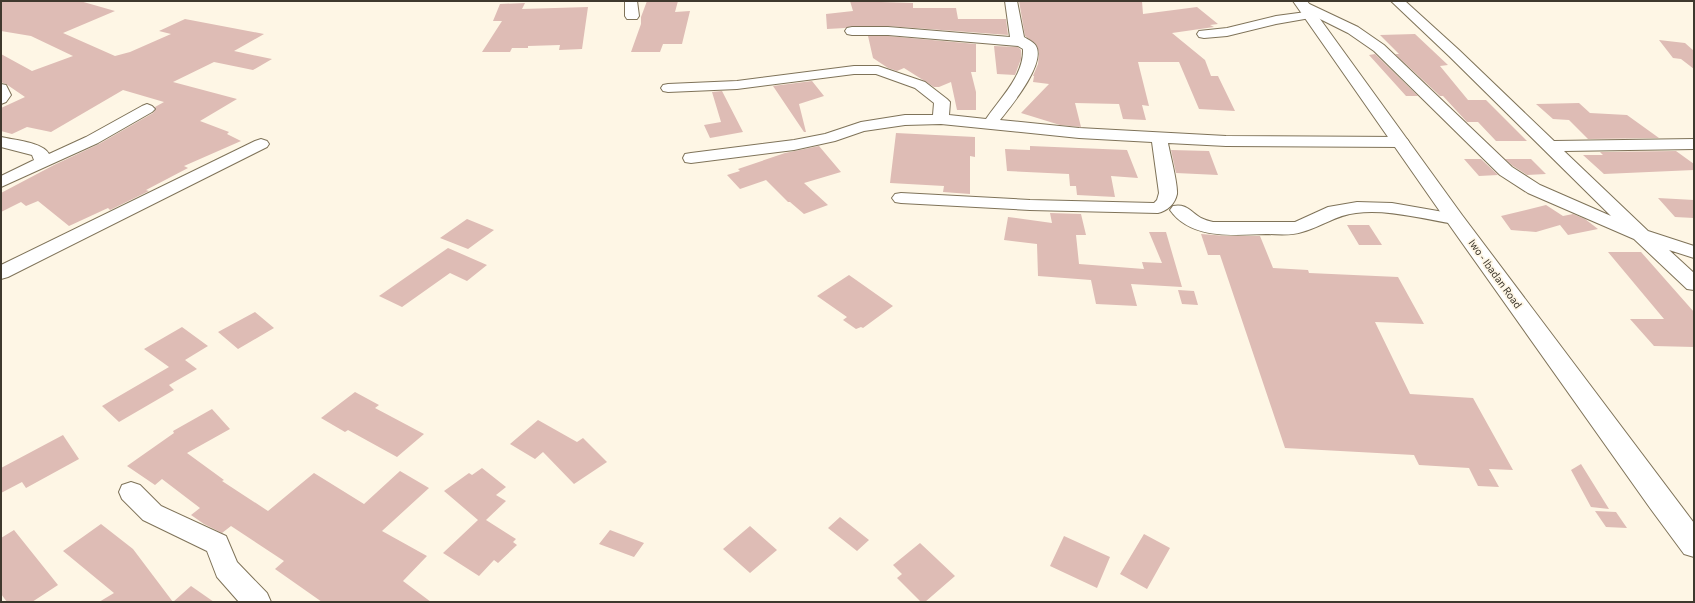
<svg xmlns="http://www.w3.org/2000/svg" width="1695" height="603" font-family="'Source Sans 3',sans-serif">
	<rect width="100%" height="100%" fill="#fef6e5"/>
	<path fill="#debcb5" d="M1,1H80L115,11L63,33L115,56L130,52L171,34L159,31L185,19L264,34L234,51L272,59L253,70L214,62L173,82L237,99L200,121L229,132L227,134L241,141L184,166L188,168L146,190L149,191L110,210L108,208L69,226L38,201L26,206L21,202L1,212V193L54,165L99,144L153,113L156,109L155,107L164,102L123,90L51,132L27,127L12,134L1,131V108L25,97L6,84L1,82V54L32,71L73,56L31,36L1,31Z
		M647,1H678L675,12L690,11L682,44H663L660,52H631L641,24V17Z
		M850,1L913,3V8H956L958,19H1006L1008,35L888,26H852L845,28L827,29L826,14L853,11Z
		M1019,1H1142L1143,14L1197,7L1218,24L1210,25L1214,27L1172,33L1205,60L1211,76H1218L1235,111L1199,109L1179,62H1138L1149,106L1142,105L1146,120L1123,119L1119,104L1075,103L1081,127L1060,125L1021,113L1049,84L1033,82L1034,76H1033L1038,64L1039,53L1036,44L1025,36Z
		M525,3L522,9L588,7L582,49L559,50L560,45L528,46V48H512L510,52H482L502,21H493L500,4Z
		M1415,34L1448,65L1440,66L1468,100H1486L1527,141H1496L1478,122H1467L1443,96H1440L1395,54H1399L1380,35Z
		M868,36H888L976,44V72H971L976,92V110H957L951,82L939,87H934L904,68L897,71L888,68L873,58Z
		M1659,40L1685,43L1694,51V69L1681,59L1673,58Z
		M994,46L1018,47L1021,50V59L1015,75L997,74Z
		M1375,54L1418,96H1406L1369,55Z
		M812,81L824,96L799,104L806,132H804L773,86Z
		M722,91L743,132L710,138L704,125L721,122L712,92Z
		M1579,103L1590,113L1627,115L1659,138L1588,139L1569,120L1553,119L1536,104Z
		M896,133L975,137V157L970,156V194L943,192L944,186L890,183Z
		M819,146L841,172L804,183L828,205L804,214L790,202H788L766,180L740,189L727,175L740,171L738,169L785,153Z
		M1030,146L1127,150L1138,178L1111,176L1115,197L1077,195L1076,186H1070L1069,174L1007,171L1005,149L1030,150Z
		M1171,150L1209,151L1218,175L1176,173Z
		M1676,151L1694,164V170L1604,174L1583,155H1603L1600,152Z
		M1464,159H1481L1498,175L1479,176Z
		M1505,159H1531L1546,174L1527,175L1513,166Z
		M1658,198L1694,200V218L1675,217Z
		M1546,205L1563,216L1573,214L1585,219L1598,229L1568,235L1560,225L1536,232L1511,230L1501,216Z
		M1050,213L1081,214L1086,235H1076L1079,264L1144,269L1142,262L1162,263L1149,232H1166L1182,287L1131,284L1137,306L1096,304L1091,280L1038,276L1037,244L1004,240L1008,217L1052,223Z
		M467,219L494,230L468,249L440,238Z
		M1347,225H1369L1382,245H1359Z
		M1201,234L1227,236H1260L1273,268L1308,270L1309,273L1398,277L1424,324L1375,322L1410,394L1473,398L1513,470L1489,469L1499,487L1478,486L1469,468L1419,465L1414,455L1285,448L1220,255H1208Z
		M448,248L487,265L467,281L450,273L402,307L379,296Z
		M1608,252H1641L1694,312V347L1654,346L1630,319H1664Z
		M849,275L893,306L863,328L861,327L856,329L843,320L847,317L817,296Z
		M1178,290L1194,291L1198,305L1182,304Z
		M255,312L274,328L238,349L218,332Z
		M182,327L208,346L185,360L197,369L169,385L174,390L119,422L102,406L169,367L144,349Z
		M355,392L379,405L375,408L424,434L397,457L348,430L345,432L321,418Z
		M212,409L230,429L187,453L224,480L222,481L268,511L314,473L364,504L400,471L429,488L382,531L427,556L403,581L431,602H322L275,569L284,561L231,526L222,533L204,524L191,515L200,508L162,479L155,485L127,466L174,433L173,431Z
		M538,420L577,442L583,438L607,462L574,484L543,452L535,459L510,444Z
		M63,435L79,459L26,488L22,482L1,493V468Z
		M1581,464L1609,509L1591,507L1571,470Z
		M482,468L506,487L496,495L506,501L486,520L516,539L513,542L517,545L498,563L494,560L479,576L443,553L478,520L444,491L469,473L472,475Z
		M1595,511L1616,512L1627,528L1606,527Z
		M840,517L869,540L857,551L828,528Z
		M101,524L133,549L173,602L191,586L214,602H99L114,593L63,551Z
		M750,526L777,550L750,573L723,549Z
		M14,530L58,585L32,602H7L1,594V538Z
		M610,530L644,543L634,557L599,544Z
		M1144,534L1170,548L1147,589L1120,574Z
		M1064,536L1110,557L1097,588L1050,566Z
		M920,543L955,576L925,602H921L897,578L902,574L893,565Z"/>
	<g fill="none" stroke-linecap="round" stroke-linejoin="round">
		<defs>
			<path id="minor" d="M625,1H637L639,16L637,19H627L625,16Z
				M1005,1H1017L1024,37C1027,39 1034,42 1036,46C1046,64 1011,106 1000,120L1079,128L1226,136L1401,137L1407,139L1409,142L1407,145L1401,147L1226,146L1168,143C1170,154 1178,184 1177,194C1175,204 1167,211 1158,213L1030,210L901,203L895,202L892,198L895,194L901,193L1030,200L1154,203L1157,200L1159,193L1152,142L1079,138L941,124L905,125L864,131L835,141L794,150L691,163L685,162L683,158L685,154L691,153L794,140L825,134L861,122L905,115H933L934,103L915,88L876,74H854L737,89L668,92L663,91L661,88L663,85L668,84L737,81L854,66H878L925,82L947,99L950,102L949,115L986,119C1000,98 1024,76 1023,49L1018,46L888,35H852L847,34L845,31L847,28L852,27H888L1010,37Z
				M1303,1L1358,27L1384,45L1512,167L1540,185L1611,216L1449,56L1391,1H1405L1459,50L1554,141L1694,139V149L1564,151L1648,231L1694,246V258L1669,250L1694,273V290L1687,289L1634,239L1528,193L1500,175L1374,51L1348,33L1316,17L1276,24L1227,36L1204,38L1199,37L1197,34L1199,31L1227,28L1276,16L1306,12L1297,5L1298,2Z
				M1,84L6,85L11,95L6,102L1,104Z
				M147,104L152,106L155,109L152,112L98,143L1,187V176L34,160L32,155L1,147V137C13,140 43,142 49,154L86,137L142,106Z
				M261,139L267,141L269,144L267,147L8,277L1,279V265L255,141Z
				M1357,202L1392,203L1455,214L1461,215L1464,219L1461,223L1455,224C1423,219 1388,209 1356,213C1336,215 1321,227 1302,232C1291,236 1277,234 1266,234C1234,235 1191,240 1170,210L1173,206C1186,203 1191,212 1201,218C1205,220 1209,221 1213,222H1295L1328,207Z
				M131,482L140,485L161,506L226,536L237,562L267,593L271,602H239L217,577L207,551L143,520L122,499L119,492L122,485Z"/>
			<path id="primary" d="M1293,1H1307L1462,215L1694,523V557L1684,554L1650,508L1448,223Z"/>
		</defs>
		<use href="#minor" stroke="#7f7359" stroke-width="2"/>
		<use href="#primary" stroke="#7f7359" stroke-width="2"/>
		<use href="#minor" fill="#fff" fill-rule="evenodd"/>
		<use href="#primary" fill="#fff" fill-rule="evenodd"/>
	</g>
	<g text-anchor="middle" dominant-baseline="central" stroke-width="3.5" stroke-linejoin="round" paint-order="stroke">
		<g font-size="11" fill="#3f392e" stroke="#fef6e5">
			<text transform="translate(1495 274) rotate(54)">Iwo - Ibadan Road</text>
		</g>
	</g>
	<rect width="1695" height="603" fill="none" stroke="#3f392e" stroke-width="4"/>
</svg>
